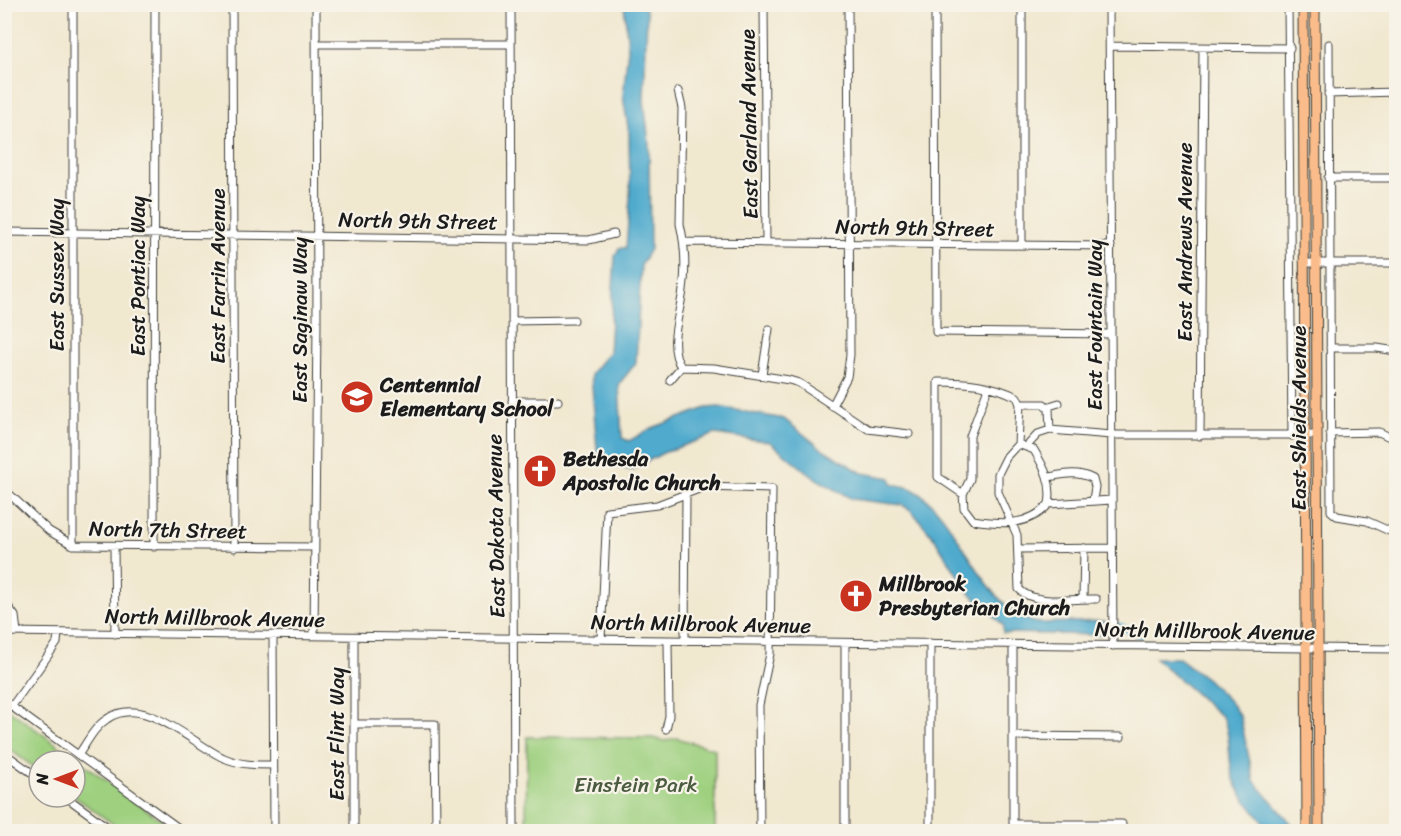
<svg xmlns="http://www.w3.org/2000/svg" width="1401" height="836" font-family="Sriracha,sans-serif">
	<rect width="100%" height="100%" fill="#f7f3e8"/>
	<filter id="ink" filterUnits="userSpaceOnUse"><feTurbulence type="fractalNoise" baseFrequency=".0167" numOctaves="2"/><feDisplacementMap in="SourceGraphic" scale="12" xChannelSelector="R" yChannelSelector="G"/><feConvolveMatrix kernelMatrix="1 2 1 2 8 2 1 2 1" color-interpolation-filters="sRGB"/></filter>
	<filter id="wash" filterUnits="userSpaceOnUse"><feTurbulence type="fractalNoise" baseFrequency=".008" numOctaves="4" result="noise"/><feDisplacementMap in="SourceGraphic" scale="24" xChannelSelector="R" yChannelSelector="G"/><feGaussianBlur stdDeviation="1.35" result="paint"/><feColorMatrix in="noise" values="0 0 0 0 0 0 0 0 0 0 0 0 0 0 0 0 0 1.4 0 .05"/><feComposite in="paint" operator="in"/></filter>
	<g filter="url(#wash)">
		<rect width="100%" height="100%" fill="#f1e8d0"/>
		<path fill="#9ed07f" stroke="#5d764e" stroke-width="1.5" d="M4,707H5L176,831H123L75,797V761H39V771L5,746Z
			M527,737L653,738L665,741L676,738L715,749V831H526Z"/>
		<path fill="#4faacd" stroke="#366374" stroke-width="1.5" d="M624,5H644L647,14L644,100L649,144L650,249L641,265L636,363L619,384L622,438L629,441L652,428L706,408L719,407L784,419L821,448L862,473L891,478L892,484C899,486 908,486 914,490C961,516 981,610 1038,623L1104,621L1107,623V632L1103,635L1003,633V625L967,590L935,539L911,510L902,505L852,499L813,477L770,442L715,434L663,453L631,470L598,462L591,374L609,352L615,256L619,248H626L630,198L629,133L623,96L628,48Z
			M1155,658H1179L1207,679L1230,702L1240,716L1254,781L1298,831H1271C1257,814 1238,796 1232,773C1228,754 1231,733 1222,717Z"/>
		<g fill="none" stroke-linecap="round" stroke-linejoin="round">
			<path stroke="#4faacd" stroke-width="7" d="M1119,626L1140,635"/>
		</g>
	</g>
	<g filter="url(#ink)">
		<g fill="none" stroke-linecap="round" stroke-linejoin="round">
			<defs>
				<path id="minor" d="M73,4V545
					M232,4L234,548
					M511,4L514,832
					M764,4L766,243
					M935,4L936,332L1111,334
					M1022,4V245
					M1109,4L1113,646
					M1288,4L1292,436
					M317,44H511
					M1329,44L1331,511L1337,516L1367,521L1396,534
					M1110,46L1290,48
					M678,91L682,108L680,224C685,245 686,269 683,290C680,314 667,346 681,367
					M1328,94L1396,92
					M1328,178H1396
					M4,232L589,240L614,234
					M684,242L1111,246
					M1304,263H1396
					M512,321L574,320
					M1330,348H1377L1396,351
					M681,367L714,368L789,380L799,383L868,429L909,434
					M762,375L769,329
					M670,380L681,367
					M988,388L970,436V479L963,494L964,508L973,520C1000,524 1029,527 1049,504C1053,483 1044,467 1034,450L1018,444
					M512,401H558
					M1020,404H1044L1049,409L1050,430
					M832,406L847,377L850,355L848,4
					M1046,407L1059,403
					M1330,433L1379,432L1396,440
					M1200,436L1203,48
					M1027,446L1038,434L1050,430L1112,435H1316
					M1049,477C1065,474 1078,471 1093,479L1095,487L1093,500
					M4,489L49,531L73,545L315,547
					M963,494L938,477V382C967,382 991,384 1017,397L1020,404L1018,444L1007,456L998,474V492L1017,535L1019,589C1034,606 1075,598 1096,599
					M1049,504L1112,500
					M114,546L115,634
					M154,547L155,4
					M1018,549L1112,548
					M1083,599L1084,548
					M4,601L15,616L17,632
					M4,632L1396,649
					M273,635L274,832
					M314,636L317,323L316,4
					M354,637V832
					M601,639L607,511L657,505L704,487L772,489L770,654L759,705L760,832
					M685,641L686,495
					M1013,645V832
					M4,701L184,832
					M12,706L57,643L58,633
					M354,724H435L436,832
					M666,729L669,716L668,641
					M1013,736L1121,737
					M4,753L39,778
					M78,755C87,743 94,727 107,719C144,693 192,744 224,758C240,765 256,765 273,765
					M66,797L114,832
					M1013,824H1122
					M91,832L98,821
					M845,832V643
					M930,832V643"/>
				<path id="major" d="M1303,4L1307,832
					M1315,4L1319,832"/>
			</defs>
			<use href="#minor" stroke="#3c3b37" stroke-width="9"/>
			<use href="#major" stroke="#3c3b37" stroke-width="11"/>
			<use href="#minor" stroke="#fff" stroke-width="7"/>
			<use href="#major" stroke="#f9bc8a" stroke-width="9"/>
		</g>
	</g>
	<defs>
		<symbol id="school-disc" viewBox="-11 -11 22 22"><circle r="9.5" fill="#c8321e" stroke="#f7f3e8"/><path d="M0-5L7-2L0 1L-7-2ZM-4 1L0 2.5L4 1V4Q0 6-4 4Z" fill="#fff"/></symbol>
		<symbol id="church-disc" viewBox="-11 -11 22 22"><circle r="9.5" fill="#c8321e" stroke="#f7f3e8"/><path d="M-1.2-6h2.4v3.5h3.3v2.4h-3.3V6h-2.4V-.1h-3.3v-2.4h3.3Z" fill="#fff"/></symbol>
	</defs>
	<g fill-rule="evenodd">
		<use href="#school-disc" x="338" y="378" width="38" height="38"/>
		<use href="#church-disc" x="521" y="452" width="38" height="38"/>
		<use href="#church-disc" x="837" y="577" width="38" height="38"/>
	</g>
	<g text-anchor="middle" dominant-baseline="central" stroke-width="4.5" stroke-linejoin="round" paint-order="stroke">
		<g font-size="21" fill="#1c1c1c" stroke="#f7f3e8">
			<text transform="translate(749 124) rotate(-91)">East Garland Avenue</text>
			<text transform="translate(418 221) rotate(1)">North 9th Street</text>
			<text transform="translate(915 228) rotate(1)">North 9th Street</text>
			<text transform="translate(1185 242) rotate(-90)">East Andrews Avenue</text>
			<text transform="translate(57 275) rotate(-90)">East Sussex Way</text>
			<text transform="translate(138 276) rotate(-90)">East Pontiac Way</text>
			<text transform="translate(218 276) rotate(-90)">East Farrin Avenue</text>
			<text transform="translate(300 320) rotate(-90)">East Saginaw Way</text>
			<text transform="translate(1095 325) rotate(-90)">East Fountain Way</text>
			<text transform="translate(1299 418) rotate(-90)">East Shields Avenue</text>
			<text transform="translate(496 526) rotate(-91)">East Dakota Avenue</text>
			<text transform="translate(168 530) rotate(1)">North 7th Street</text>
			<text transform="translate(215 618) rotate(1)">North Millbrook Avenue</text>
			<text transform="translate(701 624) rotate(1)">North Millbrook Avenue</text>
			<text transform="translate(1205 631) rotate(1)">North Millbrook Avenue</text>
			<text transform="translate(337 734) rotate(-90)">East Flint Way</text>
		</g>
		<g font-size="21" font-weight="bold" fill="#1c1c1c" stroke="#f7f3e8" text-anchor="start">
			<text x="380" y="385">Centennial<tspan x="380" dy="24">Elementary School</tspan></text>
			<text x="563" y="459">Bethesda<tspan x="563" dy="24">Apostolic Church</tspan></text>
			<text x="879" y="584">Millbrook<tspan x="879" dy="24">Presbyterian Church</tspan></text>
		</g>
		<g font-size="21" fill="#4a5b3f" stroke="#f7f3e8">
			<text x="636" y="785">Einstein Park</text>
		</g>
	</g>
	<rect width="1401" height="836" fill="none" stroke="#f7f3e8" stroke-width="24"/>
	<g transform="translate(57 779) rotate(270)"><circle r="28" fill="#f7f3e8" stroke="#9f9d96" stroke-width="1.5"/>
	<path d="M0-4.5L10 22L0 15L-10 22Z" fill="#c8321e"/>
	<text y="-9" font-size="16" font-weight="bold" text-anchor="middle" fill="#1c1c1c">N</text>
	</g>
</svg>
